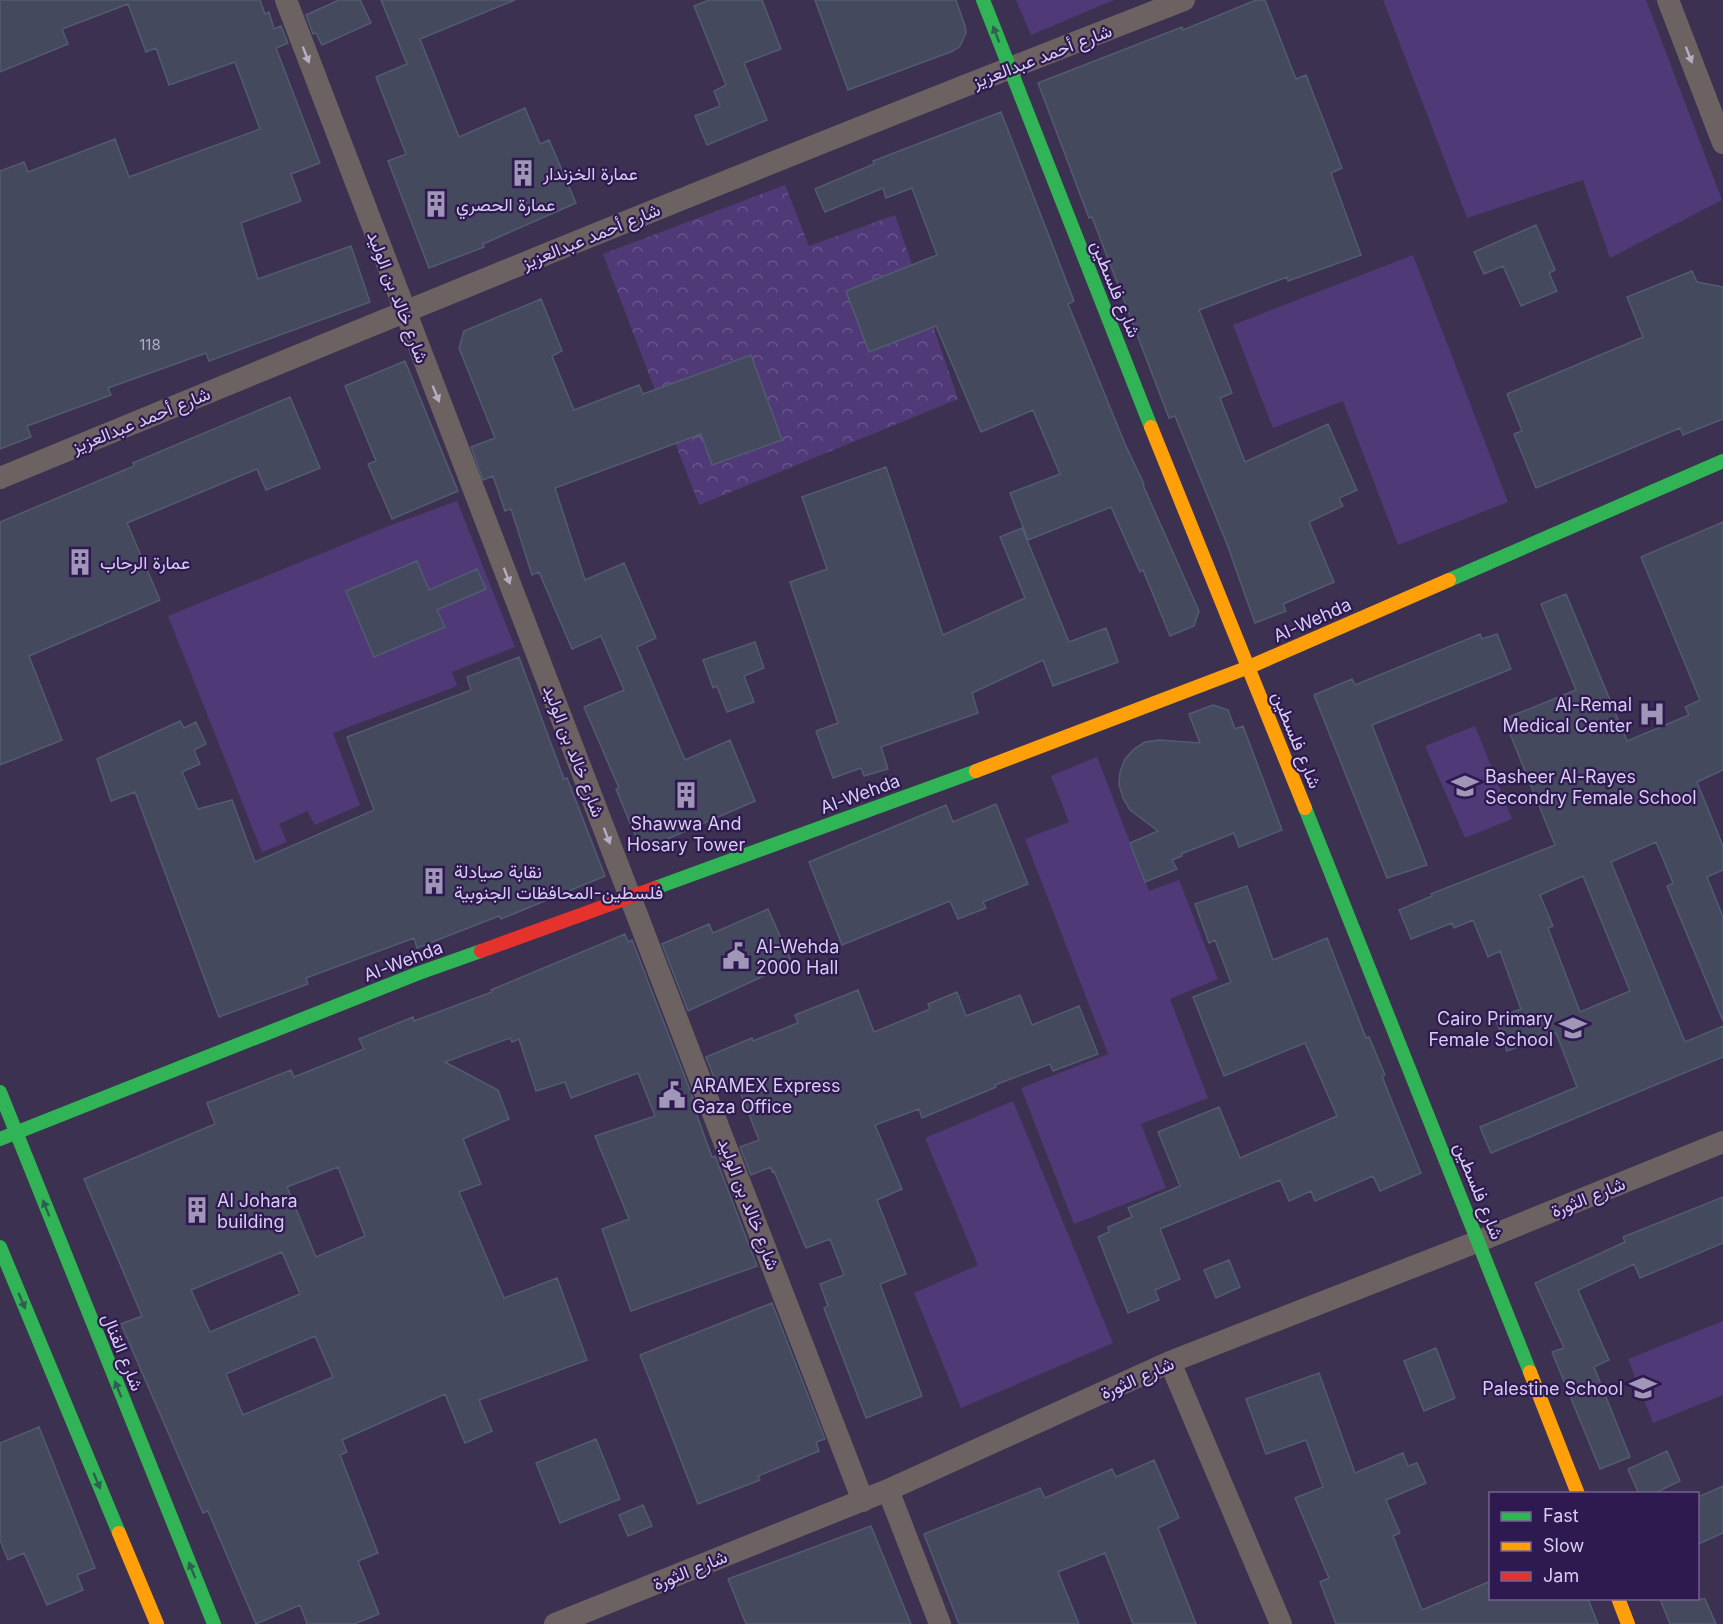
<svg xmlns="http://www.w3.org/2000/svg" width="1723" height="1624" font-family="Inter,Vazirmatn,sans-serif">
	<defs>
		<pattern id="forest-crowns" width="20" height="18" patternUnits="userSpaceOnUse" patternTransform="scale(1.5)"><rect width="20" height="18" fill="#4f3a77"/><path d="M2 6a3 3 0 1 1 6 0M12 15a3 3 0 1 1 6 0" fill="none" stroke="#68558b"/></pattern>
	</defs>
	<rect width="100%" height="100%" fill="#3c3150"/>
	<path fill="#4f3a77" d="M1016,0H1114L1031,35Z
		M1383,0H1646L1722,200L1610,258L1583,180L1467,218Z
		M1413,255L1508,502L1398,545L1343,401L1273,428L1233,325Z
		M457,501L515,647L452,672L457,686L333,733L360,805L315,825L307,811L279,824L287,842L262,852L168,616L391,525Z
		M1475,726L1512,819L1465,838L1425,746Z
		M1097,757L1149,891L1179,880L1218,979L1170,999L1208,1098L1141,1124L1166,1188L1074,1224L1021,1088L1108,1054L1025,839L1069,822L1051,776Z
		M1013,1101L1113,1343L961,1408L914,1293L978,1265L925,1138Z
		M1723,1321V1395L1653,1423L1628,1359Z"/>
	<path fill="url(#forest-crowns)" d="M785,185L809,246L895,215L958,399L699,505L603,254Z"/>
	<path fill="#45495d" stroke="#515b71" stroke-width="1.5" fill-rule="evenodd" d="M0,0H260L265,14L269,12L274,29L281,26L288,43L276,48L320,163L291,174L301,201L241,223L258,279L351,246L370,302L209,361L206,353L108,388L111,395L27,426L31,437L0,449V171L24,162L28,172L115,139L129,177L260,129L235,62L169,85L156,48L146,52L128,4L62,29L68,44L0,72Z
		M339,0H360L371,23L322,45L316,33L313,34L306,15Z
		M381,0H515L420,39L459,137L525,108L540,144L549,140L576,203L483,244L484,247L429,268L388,161L406,154L376,77L407,64Z
		M709,0H762L781,49L744,63L767,120L707,145L695,116L720,106L714,91L726,85L694,6Z
		M815,0H956L965,26L966,33L960,46L953,51L848,90Z
		M1256,0H1265L1296,79L1306,75L1342,168L1331,173L1361,255L1288,281L1287,277L1199,310L1232,393L1220,398L1245,462L1328,424L1357,490L1339,498L1343,506L1309,522L1334,582L1283,604L1286,611L1255,623L1227,544L1175,416L1169,418L1092,217L1089,218L1038,83L1182,27L1183,30Z
		M1001,112L1074,301L1068,304L1125,444L1144,484L1143,485L1199,611L1194,626L1170,636L1143,570L1140,572L1111,507L1028,540L1010,493L1060,474L1033,410L981,432L936,326L869,352L846,291L937,255L912,188L886,198L883,188L825,212L815,189L874,164L873,161Z
		M1536,225L1555,270L1549,273L1557,291L1521,306L1503,266L1484,274L1474,252Z
		M1692,271L1697,282L1723,287V419L1683,435L1680,428L1536,488L1514,434L1522,431L1507,394L1643,337L1627,297Z
		M541,299L562,351L552,356L574,410L639,385L643,394L751,355L782,440L712,465L701,434L555,488L585,580L624,563L656,638L637,647L685,760L730,740L755,801L656,844L645,842L635,835L616,789L619,788L584,707L624,690L601,636L572,649L539,572L532,575L511,509L505,511L493,476L483,480L471,447L495,438L459,348L464,331Z
		M405,361L458,491L392,519L368,464L376,461L345,386Z
		M290,397L320,468L266,490L257,469L127,523L160,600L29,656L62,740L0,765V522L134,466L133,463Z
		M886,467L943,635L1025,598L1000,537L1022,528L1069,642L1106,628L1118,662L1053,686L1043,660L972,693L978,713L881,747L888,769L864,776L861,768L833,778L816,731L838,723L790,582L827,569L802,497Z
		M1723,522V770L1697,782L1723,846V870L1707,877L1723,917V1021L1667,886L1673,883L1656,842L1611,862L1685,1042L1723,1026V1057L1491,1153L1480,1127L1577,1087L1556,1033L1507,1051L1495,1018L1521,1009L1500,951L1488,957L1473,920L1454,928L1452,923L1411,939L1399,910L1432,896L1431,894L1555,845L1504,719L1576,690L1541,604L1566,594L1627,741L1689,715L1685,707L1700,700L1641,557ZM1583,876L1630,991L1580,1012L1548,928L1553,926L1540,895Z
		M417,561L429,590L477,569L486,589L437,610L445,627L374,657L346,591Z
		M1480,634L1482,639L1497,634L1511,669L1372,725L1427,865L1387,878L1314,695L1352,679L1355,685Z
		M755,642L764,668L744,676L754,702L727,712L717,686L713,688L703,660Z
		M519,657L564,779L567,778L605,876L501,919L499,916L417,948L414,938L306,978L308,984L219,1017L135,792L111,801L97,759L180,721L184,728L196,722L206,744L194,750L200,764L182,772L198,809L232,800L255,862L374,810L347,737L471,690L467,677Z
		M1213,705L1228,710L1235,729L1243,726L1282,830L1239,847L1234,833L1181,854L1182,856L1172,860L1177,869L1145,882L1130,843L1158,831L1130,810L1123,798L1119,785L1120,772L1125,759L1134,749L1145,742L1159,740L1200,743L1189,714Z
		M996,804L1028,884L983,902L986,908L958,919L950,901L842,945L809,862L946,805L953,822Z
		M1247,886L1273,960L1327,938L1366,1038L1369,1037L1385,1075L1382,1076L1389,1094L1421,1173L1380,1191L1373,1176L1315,1201L1311,1191L1289,1201L1280,1180L1160,1229L1180,1279L1155,1290L1159,1300L1128,1313L1098,1237L1109,1232L1108,1227L1132,1217L1128,1208L1180,1186L1158,1132L1219,1107L1240,1158L1337,1116L1305,1043L1224,1076L1193,997L1231,982L1215,940L1209,943L1195,904Z
		M768,909L792,963L688,1011L662,944L709,924L713,933Z
		M625,934L628,942L632,940L693,1098L691,1099L712,1157L715,1156L757,1266L631,1311L602,1229L629,1219L595,1136L655,1116L638,1073L571,1098L565,1082L536,1091L519,1039L512,1042L510,1038L445,1062L498,1090L509,1119L463,1139L481,1184L459,1192L504,1298L557,1278L587,1360L479,1400L492,1431L465,1443L445,1394L342,1440L347,1452L340,1455L378,1553L358,1561L379,1614L354,1624H307L300,1605L256,1624L208,1511L203,1513L121,1324L142,1316L84,1179L215,1124L207,1103L291,1070L294,1077L364,1049L359,1039L413,1017L414,1021L492,992L491,990ZM338,1167L365,1236L316,1257L287,1187ZM282,1252L300,1294L210,1332L191,1290ZM315,1336L333,1377L243,1415L226,1374Z
		M858,990L874,1032L930,1009L928,1004L957,992L966,1016L1020,995L1032,1025L1079,1006L1098,1054L1053,1071L1050,1064L995,1085L996,1087L922,1118L919,1109L875,1125L902,1189L877,1200L906,1274L880,1284L922,1396L866,1418L824,1308L828,1306L820,1284L844,1275L830,1239L806,1248L774,1171L772,1172L771,1167L751,1175L740,1147L759,1140L736,1081L718,1088L706,1057L752,1038L753,1041L798,1023L795,1015Z
		M1723,1197V1243L1640,1278L1634,1264L1578,1290L1609,1360L1594,1367L1630,1457L1600,1469L1552,1352L1564,1348L1535,1283L1625,1242L1623,1237Z
		M1229,1260L1240,1287L1216,1298L1204,1270Z
		M772,1303L825,1439L816,1442L819,1451L758,1476L760,1480L698,1504L640,1355Z
		M1436,1348L1455,1398L1424,1411L1404,1361Z
		M1319,1373L1355,1473L1403,1453L1408,1466L1417,1463L1426,1483L1386,1500L1400,1533L1393,1536L1422,1610L1491,1581V1599H1588L1598,1624H1336L1320,1582L1329,1578L1295,1498L1323,1487L1306,1440L1266,1454L1246,1399Z
		M39,1427L95,1568L77,1575L83,1590L47,1605L24,1553L8,1560L0,1540V1443Z
		M596,1439L620,1499L560,1523L536,1463Z
		M1667,1451L1680,1481L1653,1494H1639L1628,1469Z
		M1154,1460L1179,1518L1158,1528L1196,1624H1133L1105,1553L1058,1572L1079,1624H959L924,1534L1040,1488L1045,1498L1112,1469L1116,1477Z
		M1723,1486V1533L1698,1544V1497Z
		M643,1505L652,1526L628,1536L619,1515Z
		M871,1526L911,1624H746L728,1579Z
		M1660,1599H1705L1716,1624H1670Z"/>
	<g fill="none" stroke-linecap="round" stroke-linejoin="round">
		<path stroke="#6c6261" stroke-width="22" d="M286,0C475,502 670,1001 863,1501
			M1668,0L1723,143
			M0,478C394,316 787,154 1184,0
			M1170,1362L1281,1624
			M888,1490L940,1624
			M555,1624L888,1490L1170,1362L1479,1241L1723,1142"/>
		<path stroke="#30b455" stroke-width="14" d="M983,0L1151,427
			M1449,580L1723,461
			M1305,808L1530,1372
			M655,888L976,771
			M0,1092L214,1624
			M0,1139L419,973L481,951
			M0,1247L119,1533"/>
		<path stroke="#ff9f0a" stroke-width="14" d="M1151,427L1305,808
			M976,771L1249,667L1449,580
			M1530,1372L1578,1494
			M119,1533L157,1624
			M1618,1598L1628,1624"/>
		<path stroke="#e5322d" stroke-width="14" d="M481,951L655,888"/>
	</g>
	<defs><path id="oneway-solid" d="M-6-.8H1V-3.2L6.5 0L1 3.2V.8H-6Z" transform="scale(1.5)"/></defs>
	<g fill="#2f5f53">
		<use href="#oneway-solid" transform="translate(996 34) rotate(-111)"/>
		<use href="#oneway-solid" transform="translate(46 1208) rotate(-112)"/>
		<use href="#oneway-solid" transform="translate(22 1301) rotate(67)"/>
		<use href="#oneway-solid" transform="translate(118 1389) rotate(-112)"/>
		<use href="#oneway-solid" transform="translate(97 1481) rotate(67)"/>
		<use href="#oneway-solid" transform="translate(192 1570) rotate(-112)"/>
	</g>
	<g fill="#b6adc5">
		<use href="#oneway-solid" transform="translate(306 55) rotate(69)"/>
		<use href="#oneway-solid" transform="translate(1689 55) rotate(69)"/>
		<use href="#oneway-solid" transform="translate(436 394) rotate(68)"/>
		<use href="#oneway-solid" transform="translate(507 576) rotate(69)"/>
		<use href="#oneway-solid" transform="translate(607 836) rotate(69)"/>
	</g>
	<defs>
		<symbol id="building-bare" viewBox="-9 -9 18 18"><path d="M-4-6H4V6H1V3H-1V6H-4ZM-2.5-4.3h1.7v1.8h-1.7ZM.8-4.3h1.7v1.8H.8ZM-2.5-1h1.7V.8h-1.7ZM.8-1h1.7V.8H.8Z" fill="#a096b8" stroke="#2f1951" stroke-width="2.5" paint-order="stroke"/></symbol>
		<symbol id="hospital-bare" viewBox="-9 -9 18 18"><path d="M-5-5h3v3.5h4V-5h3V5h-3V1.5h-4V5h-3Z" fill="#a096b8" stroke="#2f1951" stroke-width="2.5" paint-order="stroke"/></symbol>
		<symbol id="school-bare" viewBox="-9 -9 18 18"><path d="M0-5L7-2L0 1L-7-2ZM-4 1L0 2.5L4 1V4Q0 6-4 4Z" fill="#a096b8" stroke="#2f1951" stroke-width="2.5" paint-order="stroke"/></symbol>
		<symbol id="civic-bare" viewBox="-9 -9 18 18"><path d="M-.6-6.5H3V-4.5H.6V-3L4-1V1h2V6H-6V1h2V-1L-.6-3ZM-1.2 2.5V6h2.4V2.5Z" fill="#a096b8" stroke="#2f1951" stroke-width="2.5" paint-order="stroke"/></symbol>
	</defs>
	<g fill-rule="evenodd">
		<use href="#building-bare" x="504" y="154" width="38" height="38"/>
		<use href="#building-bare" x="417" y="185" width="38" height="38"/>
		<use href="#building-bare" x="61" y="543" width="38" height="38"/>
		<use href="#hospital-bare" x="1633" y="695" width="38" height="38"/>
		<use href="#school-bare" x="1446" y="767" width="38" height="38"/>
		<use href="#building-bare" x="667" y="776" width="38" height="38"/>
		<use href="#building-bare" x="415" y="862" width="38" height="38"/>
		<use href="#civic-bare" x="717" y="937" width="38" height="38"/>
		<use href="#school-bare" x="1554" y="1009" width="38" height="38"/>
		<use href="#civic-bare" x="653" y="1076" width="38" height="38"/>
		<use href="#building-bare" x="178" y="1191" width="38" height="38"/>
		<use href="#school-bare" x="1624" y="1369" width="38" height="38"/>
	</g>
	<g text-anchor="middle" dominant-baseline="central" stroke-width="4.5" stroke-linejoin="round" paint-order="stroke">
		<g font-size="15" fill="#b2accb">
			<text x="150" y="344">118</text>
		</g>
		<g font-size="18" fill="#d6cdf0" stroke="#2f1951">
			<text transform="translate(1042 56) rotate(-21)">شارع أحمد عبدالعزيز</text>
			<text transform="translate(591 236) rotate(-22)">شارع أحمد عبدالعزيز</text>
			<text transform="translate(1116 289) rotate(68)">شارع فلسطين</text>
			<text transform="translate(398 297) rotate(69)">شارع خالد بن الوليد</text>
			<text transform="translate(141 420) rotate(-22)">شارع أحمد عبدالعزيز</text>
			<text transform="translate(1312 620) rotate(-24)">Al-Wehda</text>
			<text transform="translate(1297 740) rotate(68)">شارع فلسطين</text>
			<text transform="translate(574 751) rotate(69)">شارع خالد بن الوليد</text>
			<text transform="translate(860 794) rotate(-20)">Al-Wehda</text>
			<text transform="translate(403 961) rotate(-21)">Al-Wehda</text>
			<text transform="translate(1479 1191) rotate(68)">شارع فلسطين</text>
			<text transform="translate(1588 1197) rotate(-22)">شارع الثورة</text>
			<text transform="translate(749 1204) rotate(69)">شارع خالد بن الوليد</text>
			<text transform="translate(123 1352) rotate(68)">شارع القنال</text>
			<text transform="translate(1137 1378) rotate(-24)">شارع الثورة</text>
			<text transform="translate(690 1570) rotate(-22)">شارع الثورة</text>
		</g>
		<g font-size="18" fill="#d6cdf0" stroke="#2f1951" text-anchor="start">
			<text x="543" y="173">عمارة الخزندار</text>
			<text x="456" y="204">عمارة الحصري</text>
			<text x="100" y="562">عمارة الرحاب</text>
			<text x="1632" y="704" text-anchor="end">Al-Remal<tspan x="1632" dy="21">Medical Center</tspan></text>
			<text x="1485" y="776">Basheer Al-Rayes<tspan x="1485" dy="21">Secondry Female School</tspan></text>
			<text x="686" y="823" text-anchor="middle">Shawwa And<tspan x="686" dy="21">Hosary Tower</tspan></text>
			<text x="454" y="871">نقابة صيادلة<tspan x="454" dy="21">فلسطين-المحافظات الجنوبية</tspan></text>
			<text x="756" y="946">Al-Wehda<tspan x="756" dy="21">2000 Hall</tspan></text>
			<text x="1553" y="1018" text-anchor="end">Cairo Primary<tspan x="1553" dy="21">Female School</tspan></text>
			<text x="692" y="1085">ARAMEX Express<tspan x="692" dy="21">Gaza Office</tspan></text>
			<text x="217" y="1200">Al Johara<tspan x="217" dy="21">building</tspan></text>
			<text x="1623" y="1388" text-anchor="end">Palestine School</text>
		</g>
	</g>
	<rect x="1489" y="1492" width="210" height="108" fill="#2f1951" stroke="#726191" stroke-width="1.5"/>
	<rect x="1501" y="1512" width="30" height="9" fill="#30b455" stroke="#726191" stroke-width="1.5"/>
	<text x="1543" y="1522" font-size="18" fill="#d6cdf0">Fast</text>
	<rect x="1501" y="1542" width="30" height="9" fill="#ff9f0a" stroke="#726191" stroke-width="1.5"/>
	<text x="1543" y="1552" font-size="18" fill="#d6cdf0">Slow</text>
	<rect x="1501" y="1572" width="30" height="9" fill="#e5322d" stroke="#726191" stroke-width="1.5"/>
	<text x="1543" y="1582" font-size="18" fill="#d6cdf0">Jam</text>
</svg>
